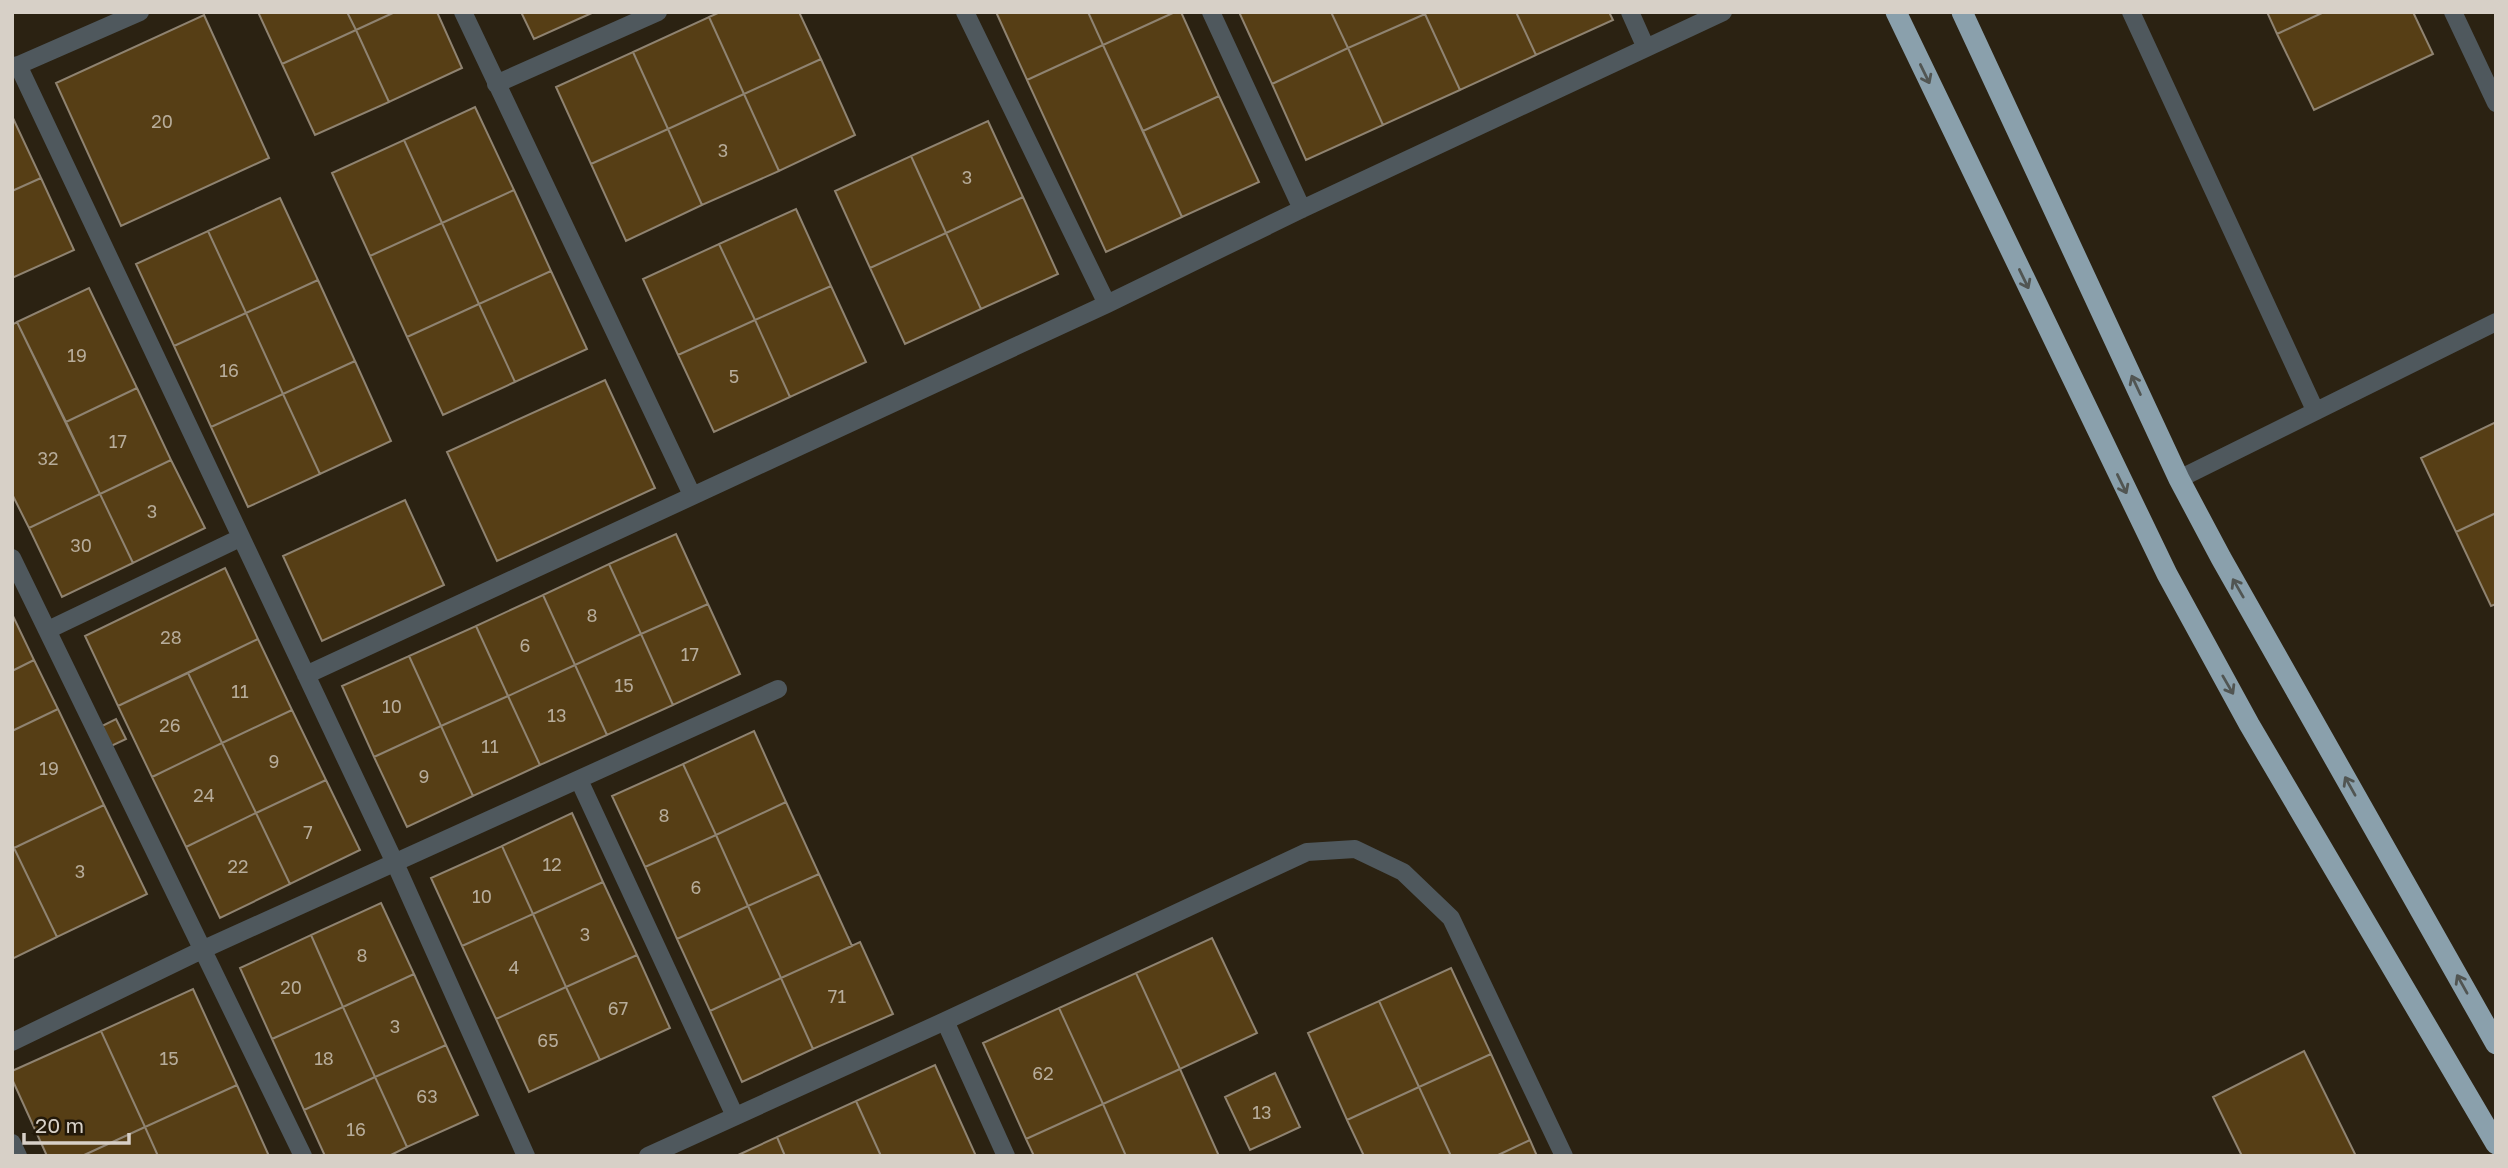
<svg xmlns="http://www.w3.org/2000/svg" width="2508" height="1168" font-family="'Golos Text',sans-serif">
	<rect width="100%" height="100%" fill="#2b2212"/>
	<path fill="#563e15" stroke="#8f8371" stroke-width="2" d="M258,12H347L356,30L282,64Z
		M347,12H395L356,30Z
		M395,12H437L462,68L389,102L356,30Z
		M521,12H594L534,39Z
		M720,12H799L821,59L744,94L709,17Z
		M996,12H1088L1103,45L1027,80Z
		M1088,12H1175L1103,45Z
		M1175,12H1181L1219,96L1143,131L1103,45Z
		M1239,12H1331L1348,48L1272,84Z
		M1331,12H1424L1425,14L1348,48Z
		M1428,12H1516L1536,55L1460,90L1425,14Z
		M1516,12H1609L1613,20L1536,55Z
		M2267,12H2324L2277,34Z
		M2324,12H2413L2433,54L2314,110L2277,34Z
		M1425,14L1460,90L1383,125L1348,48Z
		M204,15L269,158L121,226L56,83Z
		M709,17L744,94L668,129L633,52Z
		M356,30L389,102L315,135L282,64Z
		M1103,45L1182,217L1106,252L1027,80Z
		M1348,48L1383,125L1306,160L1272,84Z
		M633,52L668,129L591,164L556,87Z
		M821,59L855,135L779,171L744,94Z
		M744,94L779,171L702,205L668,129Z
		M1219,96L1259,182L1182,217L1143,131Z
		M475,107L514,190L442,223L404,140Z
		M12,116L41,178L12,191Z
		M988,121L1023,197L946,233L911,156Z
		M668,129L702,205L626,241L591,164Z
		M404,140L442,223L370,256L332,173Z
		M911,156L946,233L870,268L835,191Z
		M41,178L74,250L12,278V191Z
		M514,190L551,271L479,304L442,223Z
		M1023,197L1058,274L981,309L946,233Z
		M280,198L318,280L246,313L208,231Z
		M796,209L831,286L755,320L719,244Z
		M442,223L479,304L407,337L370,256Z
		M208,231L246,313L174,346L136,264Z
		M946,233L981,309L905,344L870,268Z
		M719,244L755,320L678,355L643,279Z
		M551,271L587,349L515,382L479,304Z
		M318,280L355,361L283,394L246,313Z
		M831,286L866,362L790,397L755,320Z
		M89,288L137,388L66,422L17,322Z
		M479,304L515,382L443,415L407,337Z
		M246,313L283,394L211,427L174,346Z
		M755,320L790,397L714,432L678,355Z
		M17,322L100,494L29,528L12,494V325Z
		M355,361L391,441L320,474L283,394Z
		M605,380L655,488L497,561L447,452Z
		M137,388L171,460L100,494L66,422Z
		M283,394L320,474L248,507L211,427Z
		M2496,422V513L2456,532L2421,458Z
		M171,460L205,528L133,563L100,494Z
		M100,494L133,563L62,597L29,528Z
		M405,500L444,585L322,641L283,556Z
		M2496,513V604L2491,606L2456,532Z
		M676,534L708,604L641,634L609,564Z
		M609,564L641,634L575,665L543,595Z
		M225,568L258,639L118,706L85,636Z
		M543,595L575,665L508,696L476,626Z
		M708,604L740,674L673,705L641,634Z
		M12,614L34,660L12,671Z
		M476,626L508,696L441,726L409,656Z
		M641,634L673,705L607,735L575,665Z
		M258,639L292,710L222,743L188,673Z
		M409,656L441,726L374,757L342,686Z
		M34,660L58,709L12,731V671Z
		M575,665L607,735L540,765L508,696Z
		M188,673L222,743L152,777L118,706Z
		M508,696L540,765L473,796L441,726Z
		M58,709L104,805L14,848L12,844V731Z
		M292,710L326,780L256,813L222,743Z
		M116,719L126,739L107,748L98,728Z
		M441,726L473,796L407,827L374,757Z
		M754,731L786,802L716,835L683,764Z
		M222,743L256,813L186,847L152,777Z
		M683,764L716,835L645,867L612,796Z
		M326,780L360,850L290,884L256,813Z
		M786,802L819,874L748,906L716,835Z
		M104,805L147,894L57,937L14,848Z
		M256,813L290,884L220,918L186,847Z
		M572,813L603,882L533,914L502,846Z
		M716,835L748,906L677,939L645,867Z
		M502,846L533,914L462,946L431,878Z
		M14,848L57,937L12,959V849Z
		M819,874L852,946L781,978L748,906Z
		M603,882L637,955L566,987L533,914Z
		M381,903L414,974L343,1007L311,935Z
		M748,906L781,978L710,1011L677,939Z
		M533,914L566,987L496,1019L462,946Z
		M311,935L343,1007L272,1039L240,968Z
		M1212,938L1257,1033L1180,1069L1136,973Z
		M860,942L893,1014L813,1049L781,978Z
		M637,955L670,1028L600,1060L566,987Z
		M1451,968L1491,1054L1419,1087L1379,1001Z
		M1136,973L1180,1069L1103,1104L1059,1008Z
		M414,974L446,1045L375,1077L343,1007Z
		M781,978L813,1049L742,1082L710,1011Z
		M566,987L600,1060L529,1092L496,1019Z
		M193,989L237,1085L145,1127L101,1031Z
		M1379,1001L1419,1087L1347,1120L1308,1033Z
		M343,1007L375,1077L304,1110L272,1039Z
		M1059,1008L1103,1104L1026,1139L983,1043Z
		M101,1031L145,1127L82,1156H47L12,1079V1071Z
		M446,1045L478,1115L407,1147L375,1077Z
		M2304,1051L2356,1156H2242L2213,1097Z
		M1491,1054L1530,1140L1496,1156H1451L1419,1087Z
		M935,1065L976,1156H881L856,1101Z
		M1180,1069L1219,1156H1126L1103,1104Z
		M1275,1073L1300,1127L1250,1150L1225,1097Z
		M375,1077L407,1147L389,1156H325L304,1110Z
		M237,1085L269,1156H158L145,1127Z
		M1419,1087L1451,1156H1364L1347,1120Z
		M856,1101L881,1156H785L777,1137Z
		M1103,1104L1126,1156H1034L1026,1139Z
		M145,1127L158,1156H82Z
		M777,1137L785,1156H736Z
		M1530,1140L1537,1156H1496Z"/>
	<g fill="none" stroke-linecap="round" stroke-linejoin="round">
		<path stroke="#4f585d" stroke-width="18" d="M463,12L692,495
			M965,12L1107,304
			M1211,12L1302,209
			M1630,12L1646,48
			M2131,12L2315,410
			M2453,12L2496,103
			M18,65L395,863L526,1156
			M12,68L140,12
			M496,84L658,12
			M2179,479L2496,322
			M12,558L303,1156
			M48,630L240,538
			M306,675L1107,304L1302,209L1723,12
			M579,780L735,1116
			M945,1021L1006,1156
			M12,1042L204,949L778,689
			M12,1143L18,1156
			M648,1156L945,1021L1307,852L1355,849L1403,872L1451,918L1564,1156"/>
		<path stroke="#8aa0ac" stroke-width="21" d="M1896,12L2167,574L2249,724L2496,1144
			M1962,12L2179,479L2221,558L2496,1044"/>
	</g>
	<defs><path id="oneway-shaft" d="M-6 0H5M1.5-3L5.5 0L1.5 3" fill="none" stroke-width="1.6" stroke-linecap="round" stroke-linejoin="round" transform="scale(1.75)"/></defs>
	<g stroke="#515552">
		<use href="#oneway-shaft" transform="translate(1925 74) rotate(64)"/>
		<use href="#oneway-shaft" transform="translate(2024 279) rotate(64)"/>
		<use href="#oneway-shaft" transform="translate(2136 385) rotate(-115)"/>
		<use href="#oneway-shaft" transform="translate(2122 484) rotate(64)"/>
		<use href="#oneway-shaft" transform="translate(2238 588) rotate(-120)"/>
		<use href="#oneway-shaft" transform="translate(2228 685) rotate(60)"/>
		<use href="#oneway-shaft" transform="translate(2350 786) rotate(-119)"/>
		<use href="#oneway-shaft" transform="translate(2462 984) rotate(-119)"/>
	</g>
	<g text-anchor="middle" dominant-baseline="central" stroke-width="6" stroke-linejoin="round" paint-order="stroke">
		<g font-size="18" fill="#b7ac9a">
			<text x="162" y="121">20</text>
			<text x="723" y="150">3</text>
			<text x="967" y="177">3</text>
			<text x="77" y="355">19</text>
			<text x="229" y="370">16</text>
			<text x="734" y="376">5</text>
			<text x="118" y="441">17</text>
			<text x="48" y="458">32</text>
			<text x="152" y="511">3</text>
			<text x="81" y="545">30</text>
			<text x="592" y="615">8</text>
			<text x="171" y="637">28</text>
			<text x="525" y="645">6</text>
			<text x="690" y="654">17</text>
			<text x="624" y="685">15</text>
			<text x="240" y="691">11</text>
			<text x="392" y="706">10</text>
			<text x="557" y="715">13</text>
			<text x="170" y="725">26</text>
			<text x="490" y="746">11</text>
			<text x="274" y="761">9</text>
			<text x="49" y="768">19</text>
			<text x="424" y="776">9</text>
			<text x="204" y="795">24</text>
			<text x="664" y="815">8</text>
			<text x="308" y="832">7</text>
			<text x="552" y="864">12</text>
			<text x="238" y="866">22</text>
			<text x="80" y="871">3</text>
			<text x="696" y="887">6</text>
			<text x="482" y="896">10</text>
			<text x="585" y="934">3</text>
			<text x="362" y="955">8</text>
			<text x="514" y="967">4</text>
			<text x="291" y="987">20</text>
			<text x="837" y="996">71</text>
			<text x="618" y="1008">67</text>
			<text x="395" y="1026">3</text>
			<text x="548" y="1040">65</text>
			<text x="169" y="1058">15</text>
			<text x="324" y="1058">18</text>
			<text x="1043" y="1073">62</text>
			<text x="427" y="1096">63</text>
			<text x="1262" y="1112">13</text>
			<text x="356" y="1129">16</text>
		</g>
	</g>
	<rect width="2508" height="1168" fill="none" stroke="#d7d0c7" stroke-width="28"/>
	<path d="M24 1133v10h105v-10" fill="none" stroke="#d7d0c7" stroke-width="3.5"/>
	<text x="35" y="1133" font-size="21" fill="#d7d0c7" stroke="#221809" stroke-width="5" paint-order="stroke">20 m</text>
</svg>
